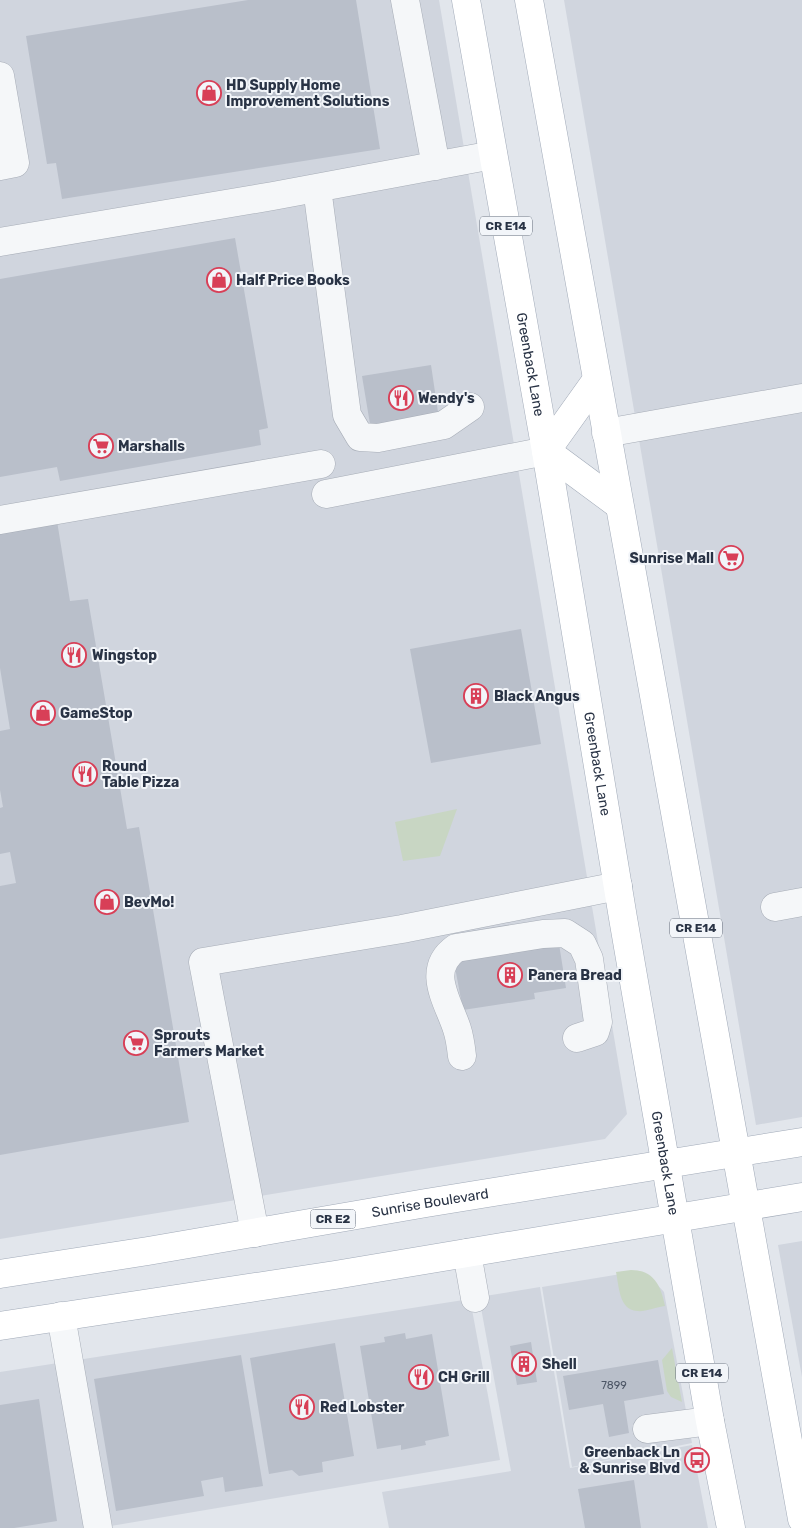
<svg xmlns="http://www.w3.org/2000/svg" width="802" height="1528" font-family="Rubik,sans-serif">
	<rect width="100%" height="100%" fill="#e2e6ec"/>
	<path fill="#d0d5de" d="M0,0H439L627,1114L605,1139L0,1239Z
		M564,0H802V1117L756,1125Z
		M802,1241V1377L778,1245Z
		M639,1271L653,1280L664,1292L692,1443L572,1467L542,1287Z
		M540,1287L570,1468L692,1445L708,1528H389L382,1492L511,1471L479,1297Z
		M470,1299L500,1460L99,1528H0V1372Z"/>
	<path fill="#c8d6c3" d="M457,809L440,856L403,861L395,822Z
		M631,1270C654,1270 661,1286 665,1306C656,1307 645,1312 637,1311C619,1310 619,1286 616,1272Z
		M672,1348L682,1402L671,1397L667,1391L662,1360Z"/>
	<path fill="#b9bfca" d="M248,0H356L380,149L62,199L56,163L47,164L26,36Z
		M235,238L268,428L259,430L261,445L60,481L57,467L0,477V279Z
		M431,365L439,419L371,430L362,376Z
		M57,521L70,601L88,599L127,829L139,827L189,1122L0,1155V886L16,883L10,852L0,854V808L3,807L0,790V731L10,729L0,668V532Z
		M521,629L541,744L431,763L410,649Z
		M559,944L566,988L534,993L535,999L463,1010L454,962Z
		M405,1333L406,1339L432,1334L449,1436L425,1441L426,1445L401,1450V1445L377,1449L360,1346L385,1342L384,1337Z
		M531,1342L537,1382L517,1385L510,1346Z
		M335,1343L354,1456L322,1462L323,1472L299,1476L292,1470L269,1474L250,1358Z
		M241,1355L263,1486L225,1492L223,1477L201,1481L204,1496L116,1511L94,1379Z
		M658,1360L664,1394L624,1401L629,1433L609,1437L603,1404L569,1410L563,1376Z
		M39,1399L57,1521L14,1528H0V1405Z
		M634,1480L641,1528H585L578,1489Z"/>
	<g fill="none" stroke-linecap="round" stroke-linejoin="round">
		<defs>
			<path id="minor" d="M405,0L436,166
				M0,76L15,163L0,166
				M317,188L347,415L360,437L378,438L444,425L470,407
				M0,242L273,196L493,155
				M606,433L802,398
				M326,494L546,451
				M0,520L321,464
				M775,907L802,902
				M462,1056C461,1047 460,1038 457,1029C448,1001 425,970 456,948L543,934L565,933L582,944L589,959L598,1022L595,1032L577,1038
				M255,1233L203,962L402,929L618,886
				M467,1253L475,1298
				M61,1316L98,1528
				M647,1429L710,1421"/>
			<g id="major">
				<path id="s1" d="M466,0L546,451L623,918L710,1421L731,1528"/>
				<path d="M529,0L802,1519"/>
				<path d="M546,451L619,505"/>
				<path d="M546,451L596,381"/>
				<path id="s2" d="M0,1274L148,1251L426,1203L802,1142"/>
				<path d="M0,1326L335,1275L802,1197"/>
			</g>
		</defs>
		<use href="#minor" stroke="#a7adb7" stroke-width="29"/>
		<use href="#major" stroke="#a1aab8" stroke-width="29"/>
		<use href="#minor" stroke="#f5f7f9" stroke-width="28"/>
		<use href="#major" stroke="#fff" stroke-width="28"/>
	</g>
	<defs>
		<symbol id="shop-ring" viewBox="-11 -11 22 22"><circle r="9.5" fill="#f2f5f9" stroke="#d83f57" stroke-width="1.5"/><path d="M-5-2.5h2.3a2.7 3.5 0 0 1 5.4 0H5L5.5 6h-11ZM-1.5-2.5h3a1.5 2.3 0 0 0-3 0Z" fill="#d83f57"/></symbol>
		<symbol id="restaurant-ring" viewBox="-11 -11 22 22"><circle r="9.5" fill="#f2f5f9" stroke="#d83f57" stroke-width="1.5"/><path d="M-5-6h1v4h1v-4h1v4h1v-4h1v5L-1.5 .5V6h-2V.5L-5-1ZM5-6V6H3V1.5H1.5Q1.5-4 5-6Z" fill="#d83f57"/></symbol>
		<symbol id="supermarket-ring" viewBox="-11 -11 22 22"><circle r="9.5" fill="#f2f5f9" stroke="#d83f57" stroke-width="1.5"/><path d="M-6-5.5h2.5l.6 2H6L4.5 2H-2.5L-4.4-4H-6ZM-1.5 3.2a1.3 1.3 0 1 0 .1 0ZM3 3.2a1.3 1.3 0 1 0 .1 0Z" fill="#d83f57"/></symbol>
		<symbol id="building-ring" viewBox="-11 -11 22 22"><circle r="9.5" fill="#f2f5f9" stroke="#d83f57" stroke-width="1.5"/><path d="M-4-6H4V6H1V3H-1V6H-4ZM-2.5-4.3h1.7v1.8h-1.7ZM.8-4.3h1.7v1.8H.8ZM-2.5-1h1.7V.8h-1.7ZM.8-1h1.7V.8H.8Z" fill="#d83f57"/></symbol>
		<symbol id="bus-ring" viewBox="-11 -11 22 22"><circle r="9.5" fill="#f2f5f9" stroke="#d83f57" stroke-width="1.5"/><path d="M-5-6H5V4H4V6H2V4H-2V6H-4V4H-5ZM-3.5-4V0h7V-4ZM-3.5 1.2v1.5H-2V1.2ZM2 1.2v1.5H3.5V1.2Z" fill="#d83f57"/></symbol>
	</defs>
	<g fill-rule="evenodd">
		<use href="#shop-ring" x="195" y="79" width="28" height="28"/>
		<use href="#shop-ring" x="205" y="266" width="28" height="28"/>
		<use href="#restaurant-ring" x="387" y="384" width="28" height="28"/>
		<use href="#supermarket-ring" x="87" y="432" width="28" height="28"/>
		<use href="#supermarket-ring" x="717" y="544" width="28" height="28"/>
		<use href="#restaurant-ring" x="60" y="641" width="28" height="28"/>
		<use href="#building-ring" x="462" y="682" width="28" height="28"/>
		<use href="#shop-ring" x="29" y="699" width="28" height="28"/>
		<use href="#restaurant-ring" x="71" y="760" width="28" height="28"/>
		<use href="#shop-ring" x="93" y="888" width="28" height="28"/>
		<use href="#building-ring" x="496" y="961" width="28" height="28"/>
		<use href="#supermarket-ring" x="122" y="1029" width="28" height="28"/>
		<use href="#building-ring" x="510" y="1350" width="28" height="28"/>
		<use href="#restaurant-ring" x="407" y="1363" width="28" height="28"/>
		<use href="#restaurant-ring" x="288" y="1393" width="28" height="28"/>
		<use href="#bus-ring" x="683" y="1446" width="28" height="28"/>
	</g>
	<g text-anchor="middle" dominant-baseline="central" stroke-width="4" stroke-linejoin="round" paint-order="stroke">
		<g font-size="11" fill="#4d5666">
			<text x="614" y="1385">7899</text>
		</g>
		<g fill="#f2f5f9" stroke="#656d7b" stroke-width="1">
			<rect x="480" y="216.5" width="52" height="19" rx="4"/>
			<rect x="670" y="918.5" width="52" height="19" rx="4"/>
			<rect x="310.5" y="1209.5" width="45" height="19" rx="4"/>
			<rect x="676" y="1363.5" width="52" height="19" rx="4"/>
		</g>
		<g font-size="12" font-weight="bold" fill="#293345">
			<text x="506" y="226">CR E14</text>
			<text x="696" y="928">CR E14</text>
			<text x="333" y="1219">CR E2</text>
			<text x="702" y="1373">CR E14</text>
		</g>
		<g font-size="14" font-weight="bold" fill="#293345" stroke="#f2f5f9" text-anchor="start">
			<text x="226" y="85">HD Supply Home<tspan x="226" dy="16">Improvement Solutions</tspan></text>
			<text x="236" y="280">Half Price Books</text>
			<text x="418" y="398">Wendy's</text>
			<text x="118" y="446">Marshalls</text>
			<text x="714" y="558" text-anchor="end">Sunrise Mall</text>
			<text x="92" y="655">Wingstop</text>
			<text x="494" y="696">Black Angus</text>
			<text x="60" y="713">GameStop</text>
			<text x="102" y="766">Round<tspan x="102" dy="16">Table Pizza</tspan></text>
			<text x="124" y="902">BevMo!</text>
			<text x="528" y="975">Panera Bread</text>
			<text x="154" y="1035">Sprouts<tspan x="154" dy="16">Farmers Market</tspan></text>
			<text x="542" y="1364">Shell</text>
			<text x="438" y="1377">CH Grill</text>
			<text x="320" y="1407">Red Lobster</text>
			<text x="680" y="1452" text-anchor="end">Greenback Ln<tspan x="680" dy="16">&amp; Sunrise Blvd</tspan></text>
		</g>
		<g font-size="14" fill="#293345" stroke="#f2f5f9">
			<text stroke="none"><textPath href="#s1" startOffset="370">Greenback Lane</textPath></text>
			<text stroke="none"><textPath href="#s1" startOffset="775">Greenback Lane</textPath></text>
			<text stroke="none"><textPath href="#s1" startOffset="1180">Greenback Lane</textPath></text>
			<text stroke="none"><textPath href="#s2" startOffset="436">Sunrise Boulevard</textPath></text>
		</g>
	</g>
</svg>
